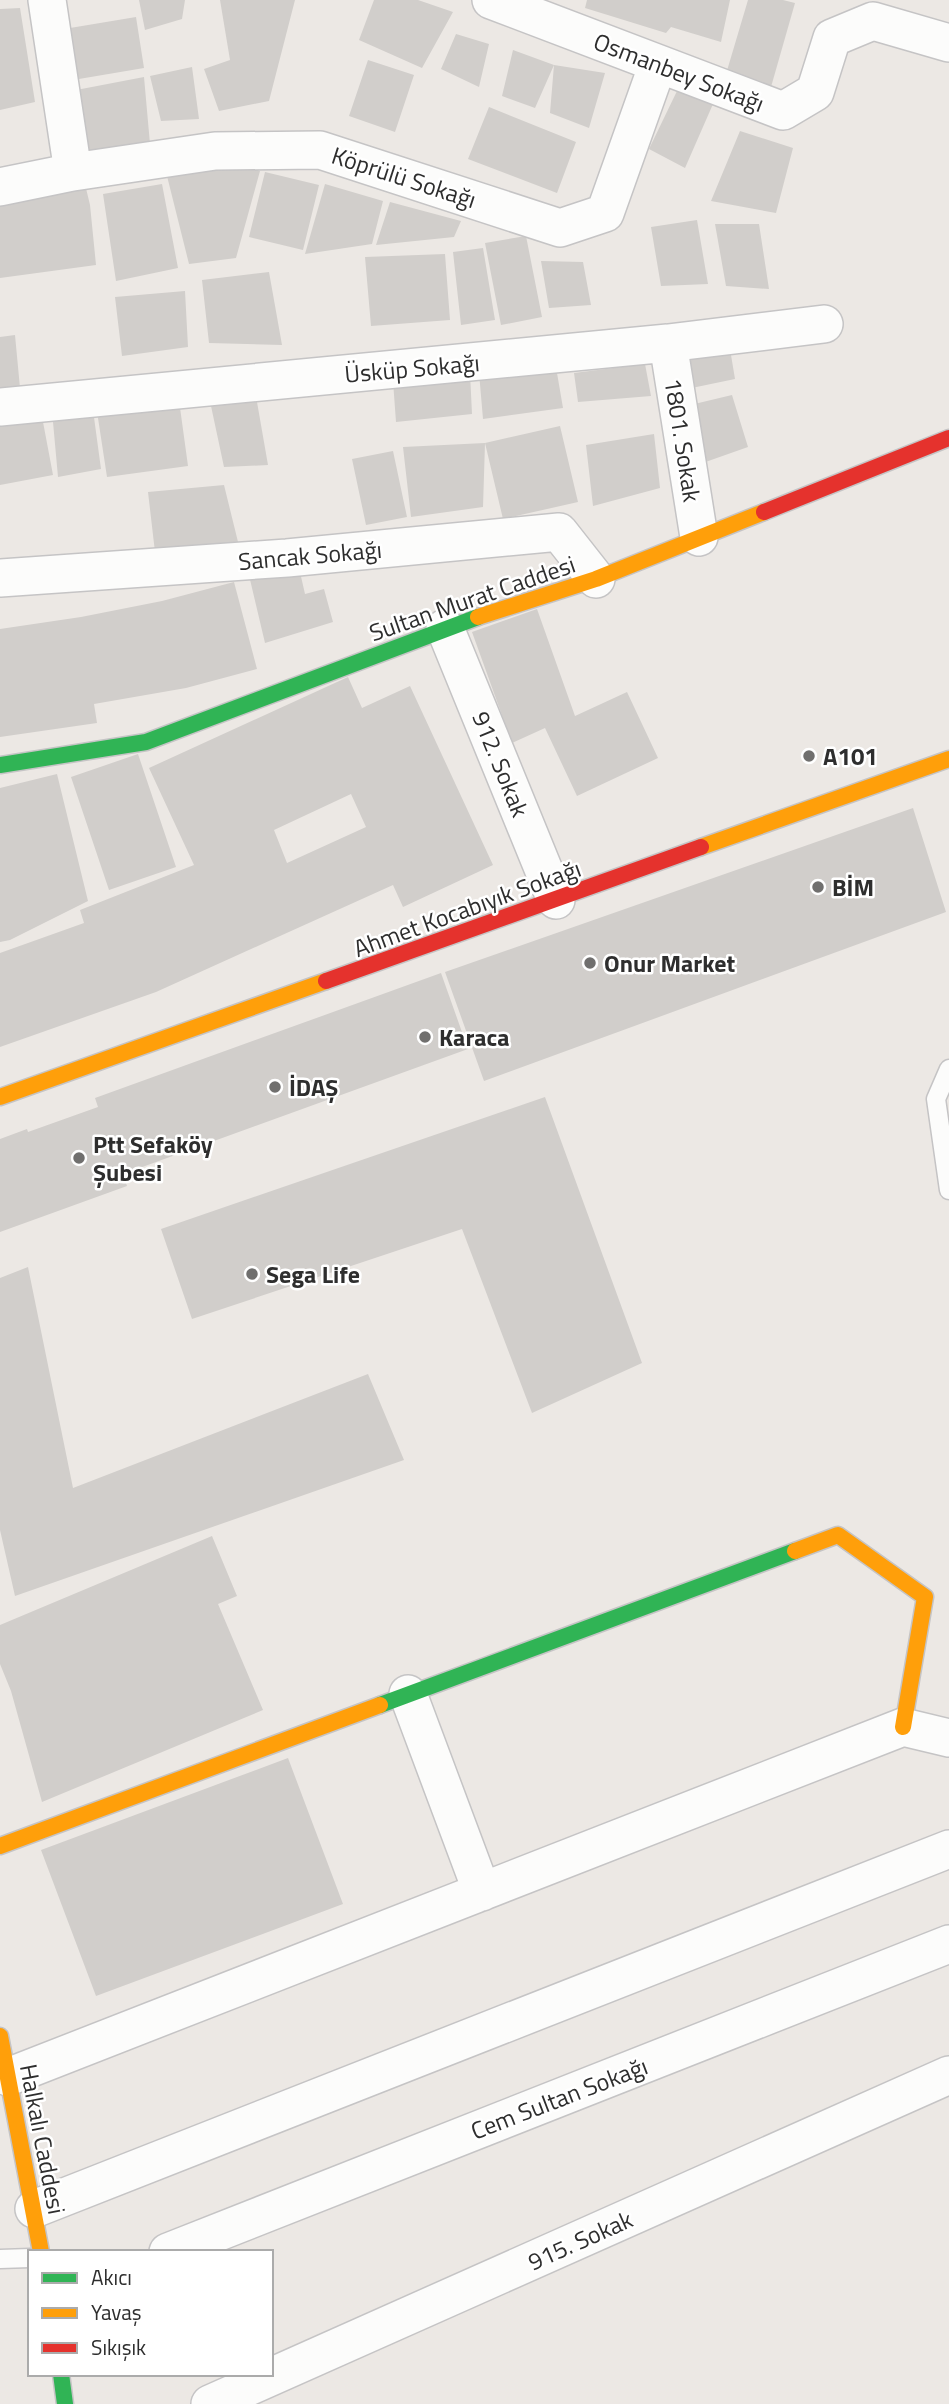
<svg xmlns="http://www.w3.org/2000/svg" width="949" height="2404" font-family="'Titillium Web',sans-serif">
	<rect width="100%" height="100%" fill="#ece8e4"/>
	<path fill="#d1cecb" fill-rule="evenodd" d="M139,0H185L182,19L145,30Z
		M220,0H295L269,101L219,111L204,69L230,60Z
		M374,0H418L453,12L422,68L359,40Z
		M587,0H730L721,42L671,27L666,33L585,8Z
		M748,0H783L795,3L771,87L726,74Z
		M20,8L35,102L0,110V9Z
		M136,17L144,68L73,80L64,29Z
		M456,34L489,44L479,87L441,69Z
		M513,50L554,65L535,108L502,96Z
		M368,60L414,75L395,132L349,116Z
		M554,65L605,73L589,128L550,113Z
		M192,67L199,119L161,121L150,76Z
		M144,77L150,144L89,159L71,91Z
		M677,91L713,104L685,168L649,149Z
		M489,107L576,142L557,193L468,159Z
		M740,131L793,148L776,213L711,201Z
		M242,164L260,171L236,258L189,264L165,168Z
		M265,172L319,185L303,250L249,237Z
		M84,180L90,205L96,265L0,278V199Z
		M162,184L178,268L116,281L103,194Z
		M325,184L383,201L372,244L305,254Z
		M390,202L461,221L454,237L376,245Z
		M697,220L708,284L661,286L651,227Z
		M715,224H759L769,289L726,286Z
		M526,236L542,317L501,325L485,243Z
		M483,248L495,320L461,325L453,252Z
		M445,254L450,320L371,326L365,257Z
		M541,261L583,262L591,305L549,308Z
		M269,272L282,345L209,343L202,280Z
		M185,291L188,347L122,356L115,297Z
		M15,335L20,388L0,389V337Z
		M729,343L735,379L682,390L675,349Z
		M478,361L557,373L563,408L483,419Z
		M645,364L651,396L578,402L574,373Z
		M470,373L472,414L396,422L393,381Z
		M178,393L188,466L107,477L96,405Z
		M732,395L748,447L697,465L686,406Z
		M257,402L268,465L224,467L211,406Z
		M40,406L53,475L0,485V414Z
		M93,410L101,469L58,477L52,411Z
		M560,426L578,502L503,519L485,443L483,507L411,517L403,447L485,443Z
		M654,434L660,488L593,506L586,445Z
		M393,451L407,517L366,525L352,459Z
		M224,485L240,550L155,552L148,492Z
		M297,559L305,594L324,589L333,622L265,643L248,571Z
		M234,582L257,669L186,688L94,704L97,723L0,737V629L81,617L162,601Z
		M537,609L575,716L627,692L658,758L577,796L545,728L512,743L472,632Z
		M348,677L362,708L410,686L493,865L403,907L393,885L156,992L0,1047V953L84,923L80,910L194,865L149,768ZM351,794L366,827L287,863L274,830Z
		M138,754L176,867L109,890L71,777Z
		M57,774L88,901L10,940L0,942V788Z
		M913,808L946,912L484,1081L445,972Z
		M441,973L468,1049L123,1174L127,1186L0,1232V1139L27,1129L28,1132L98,1107L95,1098Z
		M545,1097L642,1363L532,1413L462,1229L192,1319L161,1229Z
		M28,1267L73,1488L368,1374L404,1460L15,1596L0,1530V1278Z
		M212,1536L237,1596L218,1604L263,1710L42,1802L11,1691L0,1664V1625Z
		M288,1758L343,1904L96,1996L41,1850Z"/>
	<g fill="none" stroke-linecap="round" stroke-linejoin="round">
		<defs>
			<path id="lane" d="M949,1069L936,1099L949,1190
				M0,2259L30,2258"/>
			<path id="street" d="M47,0L73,172
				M491,0L783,111L815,92L832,38L873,21L949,43
				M0,187L73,172L215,151L320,150L560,228L605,213L658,64
				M668,343L699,537
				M0,407L668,343L824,324
				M0,578L287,558L559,532L596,579
				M445,628L556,900
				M408,1694L482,1892
				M8,2077L903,1727L949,1738
				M34,2209L949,1849
				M168,2252L949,1944
				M210,2404L949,2075"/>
			<path id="fast" d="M0,765L146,742L478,617
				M380,1705L795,1551
				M61,2374L65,2404"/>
			<path id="slow" d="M478,617L596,579L764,512
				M701,847L949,759
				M0,1097L326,981
				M795,1551L838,1535L925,1597L903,1727
				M0,1846L380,1705
				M0,2036L41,2252"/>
			<path id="jam" d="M764,512L949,438
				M326,981L701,847"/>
		</defs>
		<use href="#lane" stroke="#c5c4c5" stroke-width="21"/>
		<use href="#street" stroke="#c5c4c5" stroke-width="40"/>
		<use href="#fast" stroke="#c5c4c5" stroke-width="19"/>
		<use href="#slow" stroke="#c5c4c5" stroke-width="19"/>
		<use href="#jam" stroke="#c5c4c5" stroke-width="19"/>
		<use href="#lane" stroke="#fcfcfb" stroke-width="18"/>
		<use href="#street" stroke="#fcfcfb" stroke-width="37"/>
		<use href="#fast" stroke="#30b455" stroke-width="16"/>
		<use href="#slow" stroke="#ff9f0a" stroke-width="16"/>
		<use href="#jam" stroke="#e5322d" stroke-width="16"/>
	</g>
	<g fill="#706f6e" stroke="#fff" stroke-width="2.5">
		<circle cx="809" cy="756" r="7"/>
		<circle cx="818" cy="887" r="7"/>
		<circle cx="590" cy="963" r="7"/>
		<circle cx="425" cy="1037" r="7"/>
		<circle cx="275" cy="1087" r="7"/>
		<circle cx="79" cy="1158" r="7"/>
		<circle cx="252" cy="1274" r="7"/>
	</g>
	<g text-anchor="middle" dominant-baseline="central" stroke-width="5" stroke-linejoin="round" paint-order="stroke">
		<g font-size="24" fill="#2e2e2e" stroke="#fff">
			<text transform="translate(679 72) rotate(21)">Osmanbey Sokağı</text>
			<text transform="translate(404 177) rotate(18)">Köprülü Sokağı</text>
			<text transform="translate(412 368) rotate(-5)">Üsküp Sokağı</text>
			<text transform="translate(683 440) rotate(81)">1801. Sokak</text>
			<text transform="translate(310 555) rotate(-5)">Sancak Sokağı</text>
			<text transform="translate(472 598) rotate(-19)">Sultan Murat Caddesi</text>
			<text transform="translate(501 764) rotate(68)">912. Sokak</text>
			<text transform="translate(467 908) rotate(-20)">Ahmet Kocabıyık Sokağı</text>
			<text transform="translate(559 2098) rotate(-21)">Cem Sultan Sokağı</text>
			<text transform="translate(43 2139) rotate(79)">Halkalı Caddesi</text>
			<text transform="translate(580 2240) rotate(-24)">915. Sokak</text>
		</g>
		<g font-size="24" font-weight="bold" fill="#2e2e2e" stroke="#fff" text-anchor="start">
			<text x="823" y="756">A101</text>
			<text x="832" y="887">BİM</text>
			<text x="604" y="963">Onur Market</text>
			<text x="439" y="1037">Karaca</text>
			<text x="289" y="1087">İDAŞ</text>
			<text x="93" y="1144">Ptt Sefaköy<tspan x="93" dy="28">Şubesi</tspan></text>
			<text x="266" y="1274">Sega Life</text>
		</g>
	</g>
	<rect x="28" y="2250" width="245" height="126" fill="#ffffff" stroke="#ababab" stroke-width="2"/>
	<rect x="42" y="2273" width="35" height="10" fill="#30b455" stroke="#ababab" stroke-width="2"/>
	<text x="91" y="2285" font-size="21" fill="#2e2e2e">Akıcı</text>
	<rect x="42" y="2308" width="35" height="10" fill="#ff9f0a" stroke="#ababab" stroke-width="2"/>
	<text x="91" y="2320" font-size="21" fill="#2e2e2e">Yavaş</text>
	<rect x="42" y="2343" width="35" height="10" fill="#e5322d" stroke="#ababab" stroke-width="2"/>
	<text x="91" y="2355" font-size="21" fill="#2e2e2e">Sıkışık</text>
</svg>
